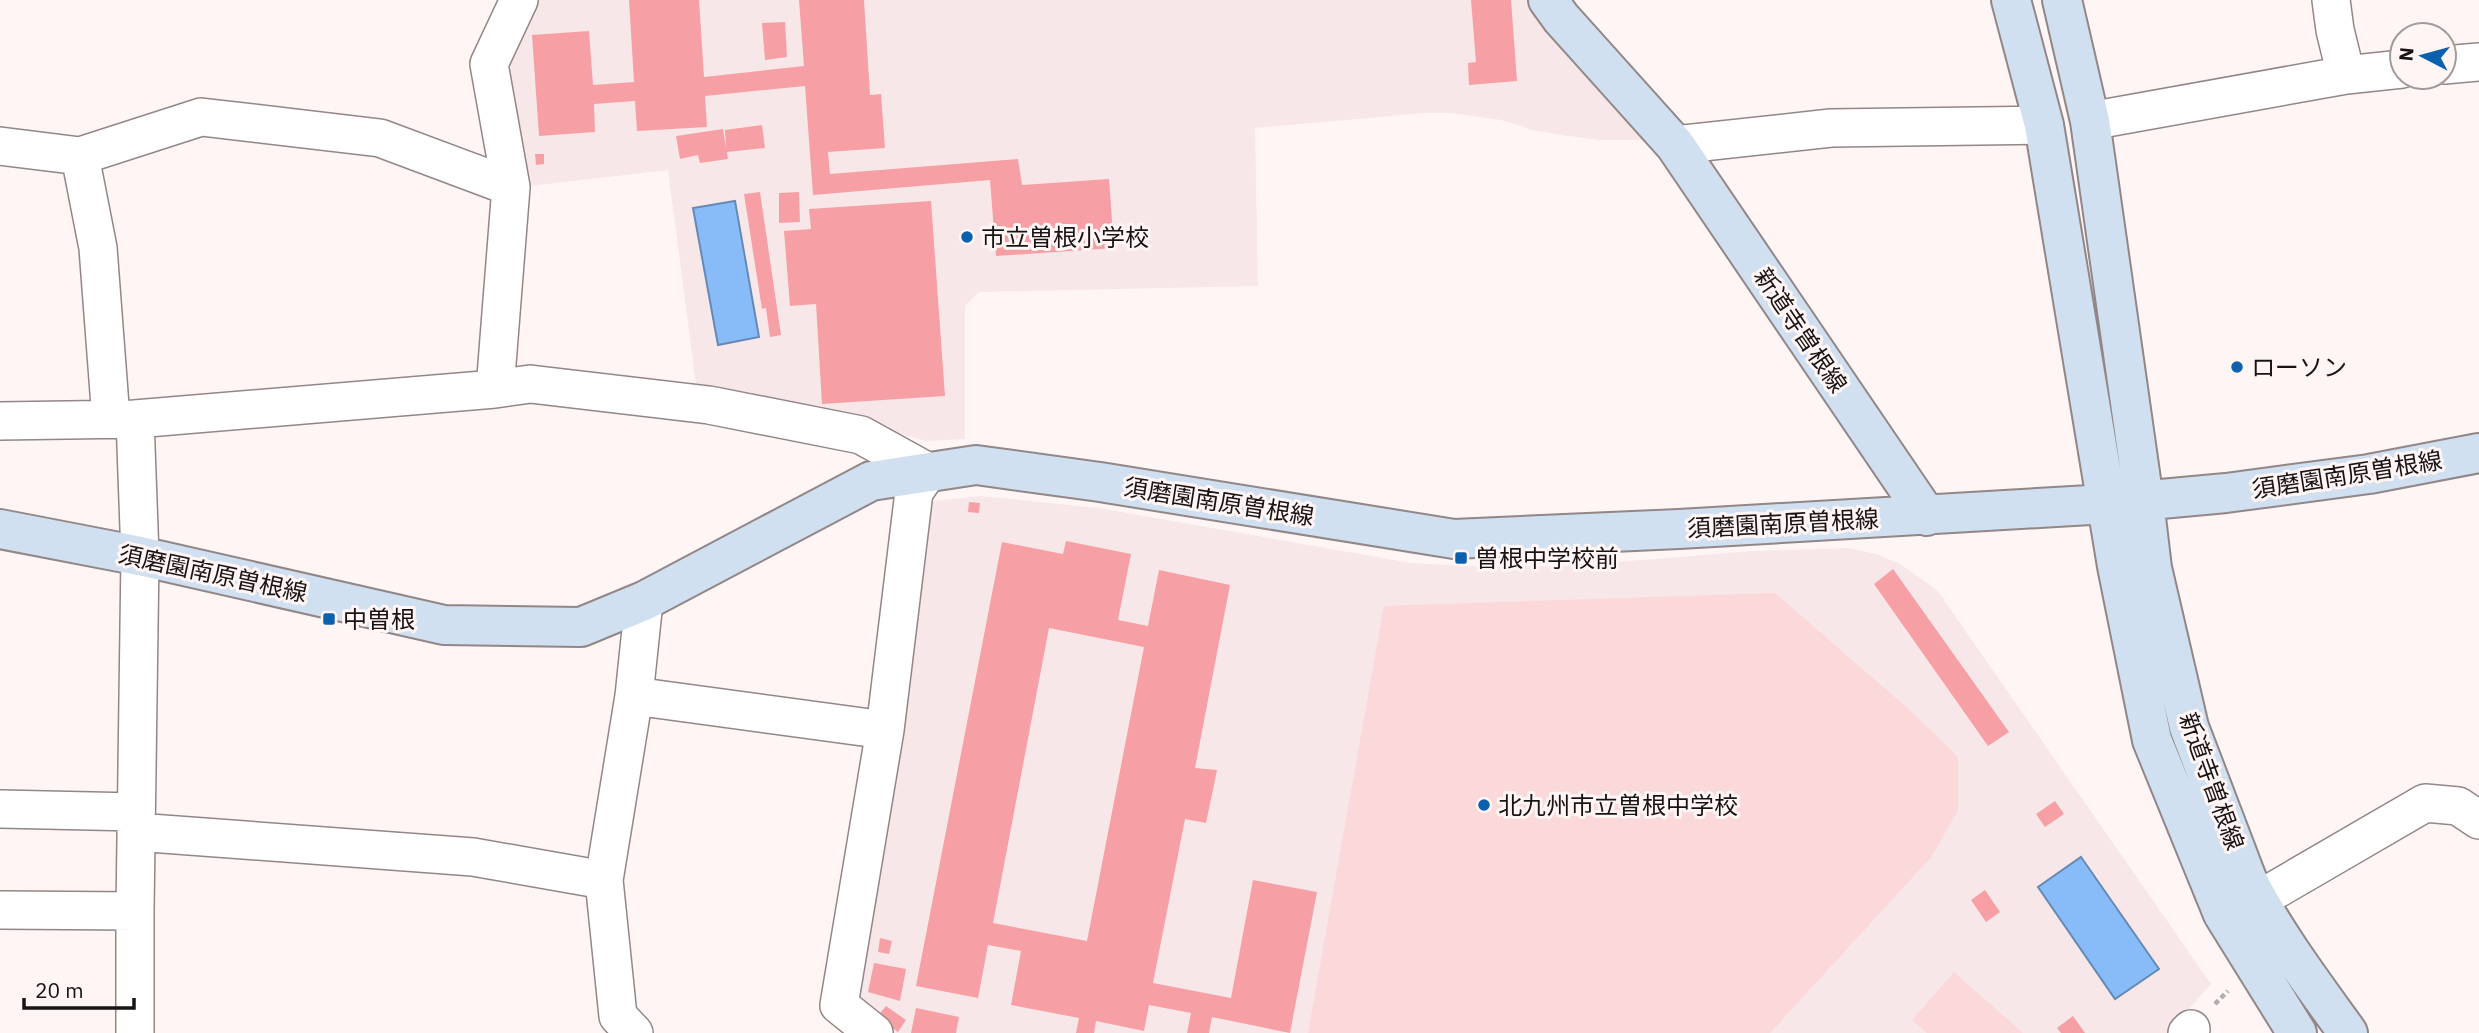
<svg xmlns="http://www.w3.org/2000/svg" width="2479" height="1033" font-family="'IBM Plex Sans','Noto Sans JP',sans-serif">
	<rect width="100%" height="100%" fill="#fff5f5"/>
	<path fill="#f8e7e8" d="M532,0H1541L1643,140H1599L1562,135L1533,130L1501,120L1451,113H1425L1255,128L1258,286L979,292L965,306V439L927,441L783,404L697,392L668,170L522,187L504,46Z
		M980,496L1099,508L1411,563L1487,567L1567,566L1752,551L1848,548L1876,554L1900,564L1937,590L2211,984L2167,1033H890L845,1003L924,502Z"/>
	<path fill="#fbd8d9" d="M1775,593L1913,713L1958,757V810L1932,856L1770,1033H1308L1384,606Z
		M1954,972L2023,1033H1927L1912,1020Z"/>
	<path fill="#88bcf8" stroke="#668ab4" stroke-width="2" d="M735,201L759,337L718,345L693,208Z
		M2081,857L2159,969L2115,999L2038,887Z"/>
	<path fill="#f6a0a5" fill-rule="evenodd" d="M629,0H699L704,77L804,66L799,0H864L870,95L881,94L885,148L828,152L830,174L1018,159L1022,185L1109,179L1114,248L996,256L990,180L813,195L805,86L705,96L707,127L637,131L635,101L594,104L595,132L539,136L532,35L589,31L593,85L634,82Z
		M1471,0H1511L1517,81L1469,85L1468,63L1476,62Z
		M785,22L787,57L765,60L762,23Z
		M762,125L765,148L727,152L728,159L700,163L698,155L680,159L676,136L723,129L726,148L725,130Z
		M535,154H544V164L536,165Z
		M760,192L781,335L770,337L766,308L762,309L744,194Z
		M799,192L800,222L779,223V193Z
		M931,201L945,396L822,404L816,304L790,306L784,231L811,229L809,209Z
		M969,502L980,503L979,513L968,512Z
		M1066,541L1131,554L1118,620L1148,626L1159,570L1230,585L1195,768L1217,770L1206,823L1185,819L1153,983L1231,998L1253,880L1317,892L1290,1033L1212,1017L1209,1033H1187L1191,1013L1149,1005L1144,1031L1096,1021L1094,1033H1076L1079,1018L1011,1005L1021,951L988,945L978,998L916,986L1002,542L1063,554ZM1049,628L1144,647L1087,941L993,923Z
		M1893,569L2009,732L1988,746L1874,584Z
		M2055,801L2064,814L2045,827L2036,814Z
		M1985,890L2000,912L1986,922L1971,900Z
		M880,938L892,941L889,954L878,952Z
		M874,963L906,969L900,1001L868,992Z
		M886,1006L906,1020L898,1032L877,1017Z
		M916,1008L959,1017L956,1033H911Z
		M2073,1016L2085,1033H2061L2057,1028Z"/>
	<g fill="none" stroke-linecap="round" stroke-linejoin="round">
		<defs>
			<path id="street" d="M2331,0L2335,30L2346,75
				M2444,65L2479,62
				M2090,121L2346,75L2402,69
				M1675,145L1831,128L2044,125
				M0,146L80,156L201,117L380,138L511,187
				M80,156L98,248L111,419
				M495,389L511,187L489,64L519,0
				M0,421L135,419
				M634,696L885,730
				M0,809L136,812
				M136,832L473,857L604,880
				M2258,900L2425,803L2458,806L2479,820
				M0,910L135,911
				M135,1033V911L140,556L135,419L495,389L530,384L709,405L861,435L928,472L914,492L885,730L839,1005L874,1033
				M634,1033L618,1016L604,880L634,696L644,601
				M2187,1033L2191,1029"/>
			<path id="secondary" d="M1548,0L1561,18L1675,145L1927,516
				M2011,0L2044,125L2117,566L2152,740L2223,914L2297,1033
				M2062,0L2090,121L2144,501L2152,568L2189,727L2247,879C2275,934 2312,983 2348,1033
				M0,529L140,556L444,625L581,627L644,601L871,481L976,465L1100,482L1454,539L1679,529L2107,504L2226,493L2369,474L2479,453"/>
		</defs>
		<use href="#street" stroke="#928687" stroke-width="40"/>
		<use href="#secondary" stroke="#928687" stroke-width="42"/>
		<path stroke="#b4acac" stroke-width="4.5" stroke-dasharray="5 3.5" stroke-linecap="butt" d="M2215,1004L2228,991"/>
		<use href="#street" stroke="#fff" stroke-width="37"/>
		<use href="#secondary" stroke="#d0e0f0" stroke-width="38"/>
	</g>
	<g fill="#0c61af" stroke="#fff5f5" stroke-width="2.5">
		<circle cx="967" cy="237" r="7"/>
		<circle cx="2237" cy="367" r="7"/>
		<rect x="1454" y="551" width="14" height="14" rx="3.5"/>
		<rect x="322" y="612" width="14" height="14" rx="3.5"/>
		<circle cx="1484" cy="805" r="7"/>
	</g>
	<g text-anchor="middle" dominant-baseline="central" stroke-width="6" stroke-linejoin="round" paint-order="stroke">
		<g font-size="24" fill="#181414" stroke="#fff5f5" text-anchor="start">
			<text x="981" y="237">市立曽根小学校</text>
			<text x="2251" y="367">ローソン</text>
			<text x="1475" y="558">曽根中学校前</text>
			<text x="343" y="619">中曽根</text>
			<text x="1498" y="805">北九州市立曽根中学校</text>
		</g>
		<g font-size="24" fill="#181414" stroke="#fff5f5">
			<text transform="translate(1801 330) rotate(56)">新道寺曽根線</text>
			<text transform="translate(2347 474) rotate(-9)">須磨園南原曽根線</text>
			<text transform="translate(1219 501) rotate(9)">須磨園南原曽根線</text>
			<text transform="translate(1783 523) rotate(-3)">須磨園南原曽根線</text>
			<text transform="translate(213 573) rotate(12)">須磨園南原曽根線</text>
			<text transform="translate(2212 781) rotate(70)">新道寺曽根線</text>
		</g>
	</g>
	<g transform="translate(2423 56) rotate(276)"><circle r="33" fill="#fff5f5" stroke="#a39b9b" stroke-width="2"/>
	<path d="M0-5L12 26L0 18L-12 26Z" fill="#0c61af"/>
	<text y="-10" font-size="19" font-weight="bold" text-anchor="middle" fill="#181414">N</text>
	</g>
	<path d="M24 998v10h110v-10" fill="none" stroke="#181414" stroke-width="3.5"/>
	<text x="35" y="998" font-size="21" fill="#181414" stroke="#fff5f5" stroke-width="5" paint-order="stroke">20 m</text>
</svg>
